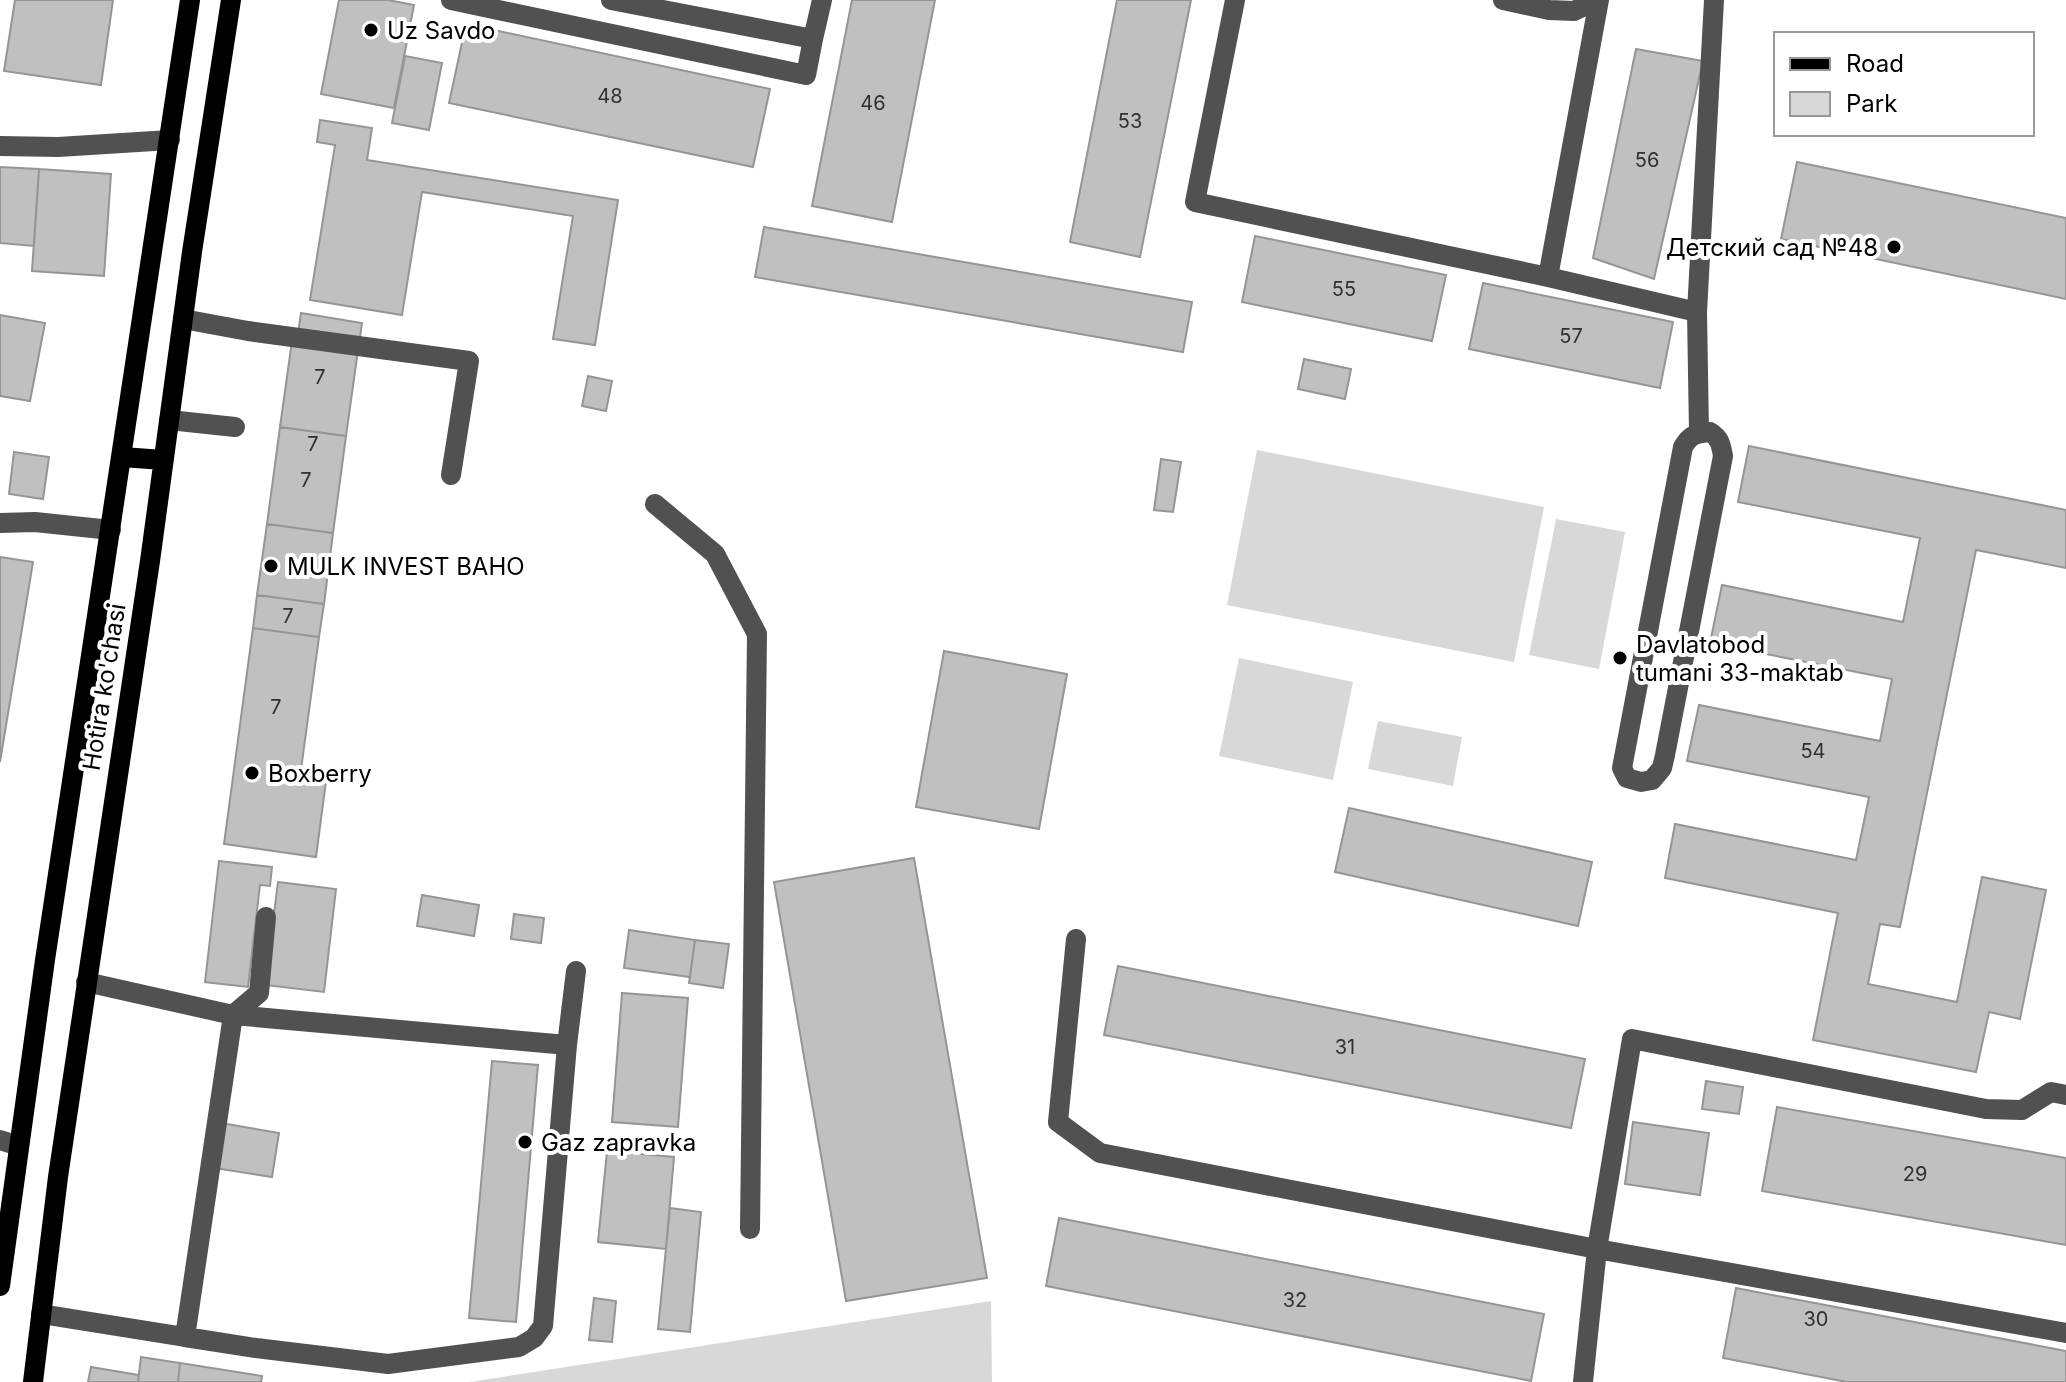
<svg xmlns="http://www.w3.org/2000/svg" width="2066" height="1382" font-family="Inter,sans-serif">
	<rect width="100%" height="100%" fill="#fff"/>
	<path fill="#d8d8d8" d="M1257,450L1544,507L1514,662L1227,605Z
		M1556,519L1625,532L1599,669L1529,655Z
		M1239,658L1353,682L1333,780L1219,756Z
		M1378,721L1462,737L1453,786L1368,769Z
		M991,1301L992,1382H470Z"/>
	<path fill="#c0c0c0" stroke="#959595" stroke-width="2" d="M15,0H113L101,85L4,71Z
		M339,0H388L414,5L394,108L321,94Z
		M852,0H935L892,222L812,206Z
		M1117,0H1191L1140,257L1070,242Z
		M466,24L770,89L753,167L449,103Z
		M1636,49L1703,61L1654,279L1593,258Z
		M405,56L442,63L429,130L392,123Z
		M320,120L372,128L367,160L618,200L595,345L553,339L573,216L422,192L402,315L310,300L335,145L317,142Z
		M1797,162L2066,218V299L1781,239Z
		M0,167L39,169L34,246L0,243Z
		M39,169L111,174L104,276L32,271Z
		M764,227L1192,302L1183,352L755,277Z
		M1255,236L1446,275L1432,341L1242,302Z
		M1483,283L1673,322L1660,388L1469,349Z
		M301,313L362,323L359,344L298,334Z
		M0,315L45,323L30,401L0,396Z
		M292,341L358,350L346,436L280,427Z
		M1304,359L1351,369L1345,399L1298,389Z
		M588,376L612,381L606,411L582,406Z
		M280,427L346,436L333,533L267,524Z
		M1749,446L2066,510V568L1976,550L1900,927L1880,924L1868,984L1957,1002L1982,877L2046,890L2020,1019L1989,1012L1976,1072L1813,1040L1838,913L1665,878L1675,824L1856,860L1869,797L1687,761L1699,705L1880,741L1892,679L1710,643L1722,585L1903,622L1920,538L1738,502Z
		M14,452L49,457L43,499L9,494Z
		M1161,459L1181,462L1173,512L1154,510Z
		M267,524L333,533L324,604L257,595Z
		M0,557L33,562L0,762Z
		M257,595L324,604L319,637L253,628Z
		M253,628L319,637L300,777L326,781L316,857L224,844Z
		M944,651L1067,674L1039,829L916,807Z
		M1349,808L1592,862L1578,926L1335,872Z
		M914,858L987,1278L846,1301L774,882Z
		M219,861L272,867L270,886L260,885L248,987L205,982Z
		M278,882L336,889L324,992L265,985Z
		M422,895L479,905L474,936L417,926Z
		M514,914L544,918L541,943L511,939Z
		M629,930L695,940L690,977L624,968Z
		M695,940L729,944L723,988L689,983Z
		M1118,966L1585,1059L1571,1128L1104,1035Z
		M622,993L688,998L678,1127L612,1122Z
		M492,1061L538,1065L516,1322L469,1318Z
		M1706,1081L1743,1087L1739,1114L1702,1109Z
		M1777,1107L2066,1158V1245L1762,1191Z
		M1633,1122L1709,1133L1700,1195L1625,1184Z
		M221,1123L279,1133L272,1177L214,1168Z
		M607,1151L674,1157L666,1249L598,1242Z
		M670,1208L701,1212L690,1332L658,1329Z
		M1059,1218L1544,1314L1531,1381L1046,1286Z
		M1736,1288L2066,1351V1382H1847L1723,1358Z
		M594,1298L616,1301L612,1342L589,1340Z
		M141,1357L180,1363L178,1382H138Z
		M180,1363L262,1376L261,1382H178Z
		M91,1367L139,1375L138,1382H88Z"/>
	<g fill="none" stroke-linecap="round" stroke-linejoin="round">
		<path stroke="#515151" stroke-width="20" d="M451,0L806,75L813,39
			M611,0L813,39L822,0
			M1235,0L1195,202L1548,277L1697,312L1714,0
			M1503,0L1549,10L1574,11L1597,0
			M0,146L58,147L170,140
			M1548,277L1599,0
			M1697,312L1699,433
			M183,319L248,331L469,361L451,475
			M169,420L235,427
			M1710,432C1720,438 1721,445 1723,456L1665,755L1662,768L1652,780L1641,782L1627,778L1622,768L1683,447C1690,435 1696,433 1710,432Z
			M655,504L715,554L757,634L750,1229
			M0,523L35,522L111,530
			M266,917L259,993L233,1015L567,1045L576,971
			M1076,939L1058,1122L1100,1153L1597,1249L2066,1333
			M0,1140L19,1146
			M41,1314L185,1337L233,1015L86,982
			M185,1337L256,1348L388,1364L519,1347L534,1338L543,1326L567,1045
			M1583,1382L1597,1249L1632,1039L1986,1109L2022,1110L2051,1092L2066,1095"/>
		<path stroke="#000" stroke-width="20" d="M122,457L163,460
			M0,1286L45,960L190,0
			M33,1382L58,1177L150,561L192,252L231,0"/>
	</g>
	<g fill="#000" stroke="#fff" stroke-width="3">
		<circle cx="371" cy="30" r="8"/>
		<circle cx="1894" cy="247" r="8"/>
		<circle cx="271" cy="566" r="8"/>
		<circle cx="1620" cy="658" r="8"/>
		<circle cx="252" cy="773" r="8"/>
		<circle cx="525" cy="1142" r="8"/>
	</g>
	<g text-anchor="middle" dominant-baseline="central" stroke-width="8" stroke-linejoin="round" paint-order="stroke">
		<g font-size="20" fill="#303030">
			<text x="610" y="96">48</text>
			<text x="873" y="103">46</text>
			<text x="1130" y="121">53</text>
			<text x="1647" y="160">56</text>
			<text x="1344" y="289">55</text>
			<text x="1571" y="336">57</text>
			<text x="320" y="377">7</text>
			<text x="313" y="444">7</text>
			<text x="306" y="480">7</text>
			<text x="288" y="616">7</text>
			<text x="276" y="707">7</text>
			<text x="1813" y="751">54</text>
			<text x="1345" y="1047">31</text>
			<text x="1915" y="1174">29</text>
			<text x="1295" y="1300">32</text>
			<text x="1816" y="1319">30</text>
		</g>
		<g font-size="24" fill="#000" stroke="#fff" text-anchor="start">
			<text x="387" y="30">Uz Savdo</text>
			<text x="1878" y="247" text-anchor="end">Детский сад №48</text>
			<text x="287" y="566">MULK INVEST BAHO</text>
			<text x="1636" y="644">Davlatobod<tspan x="1636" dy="28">tumani 33-maktab</tspan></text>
			<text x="268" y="773">Boxberry</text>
			<text x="541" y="1142">Gaz zapravka</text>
		</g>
		<g font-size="24" fill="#000" stroke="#fff">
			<text transform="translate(104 687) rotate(-81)">Hotira ko'chasi</text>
		</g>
	</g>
	<rect x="1774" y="32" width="260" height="104" fill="#ffffff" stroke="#999999" stroke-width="2"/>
	<rect x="1790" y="58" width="40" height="12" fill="#000000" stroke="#999999" stroke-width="2"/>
	<text x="1846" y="72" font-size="24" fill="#000000">Road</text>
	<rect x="1790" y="92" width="40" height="24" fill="#d8d8d8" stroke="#999999" stroke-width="2"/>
	<text x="1846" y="112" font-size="24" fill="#000000">Park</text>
</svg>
